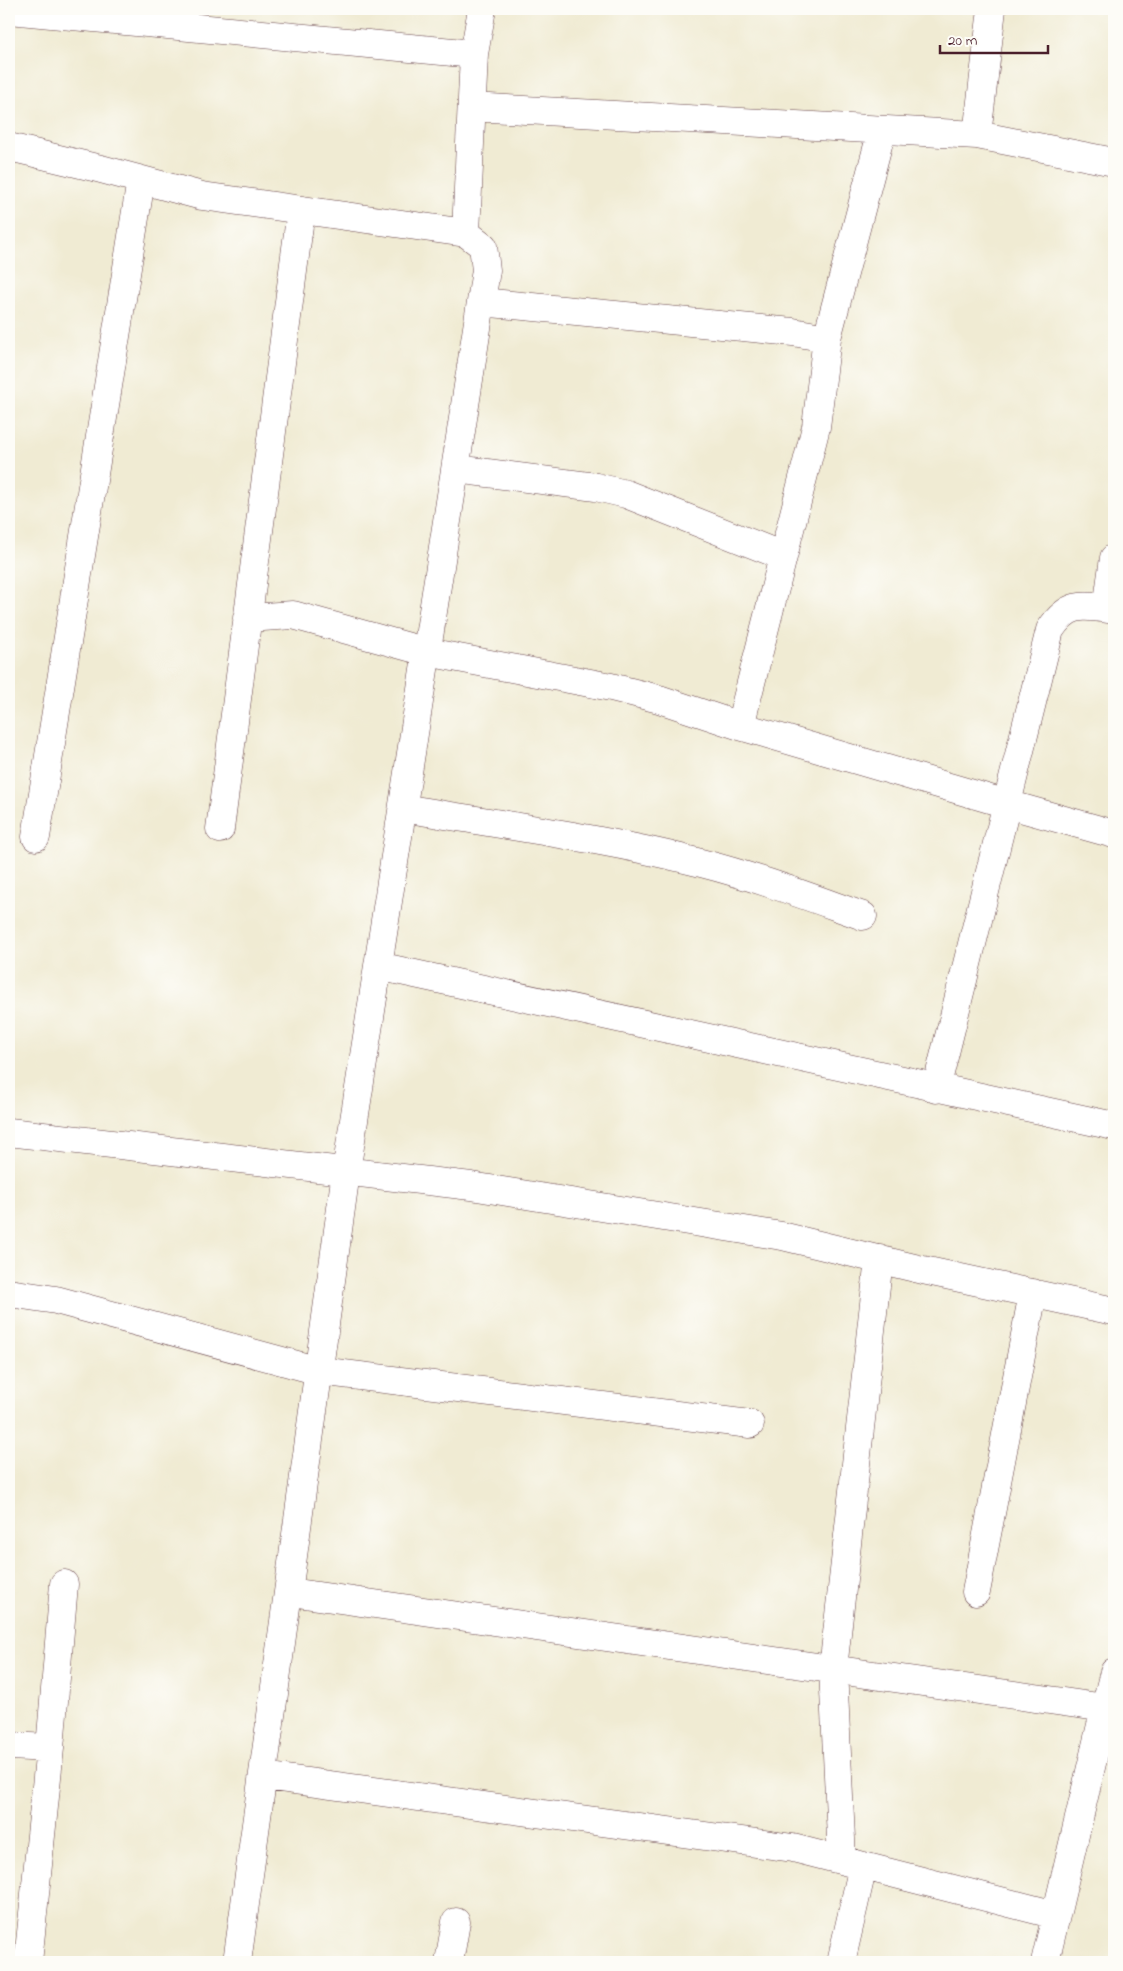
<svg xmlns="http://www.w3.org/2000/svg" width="1123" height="1971" font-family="'Indie Flower',sans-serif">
	<rect width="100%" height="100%" fill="#fdfcf7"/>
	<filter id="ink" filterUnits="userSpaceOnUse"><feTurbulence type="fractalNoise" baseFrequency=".02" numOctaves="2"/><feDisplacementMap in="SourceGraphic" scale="10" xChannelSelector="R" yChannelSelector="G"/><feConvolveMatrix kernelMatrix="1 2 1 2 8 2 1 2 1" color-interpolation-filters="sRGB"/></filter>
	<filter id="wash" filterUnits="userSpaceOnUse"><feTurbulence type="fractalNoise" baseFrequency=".0096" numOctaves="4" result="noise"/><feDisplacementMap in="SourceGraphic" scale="20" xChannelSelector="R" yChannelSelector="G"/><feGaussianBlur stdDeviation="1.12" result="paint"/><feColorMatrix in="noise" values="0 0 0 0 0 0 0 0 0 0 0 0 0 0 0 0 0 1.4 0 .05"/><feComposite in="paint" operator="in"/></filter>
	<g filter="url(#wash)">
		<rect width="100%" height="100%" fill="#f0ebd3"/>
	</g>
	<g filter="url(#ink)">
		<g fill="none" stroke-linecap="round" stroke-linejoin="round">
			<defs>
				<path id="minor" d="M992,9L977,135L1114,162
					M9,10L474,54
					M472,107L977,135
					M9,147L101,169L202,196L466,233L483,246L486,270L346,1172L237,1962
					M466,233L474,54L482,9
					M481,302L793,332L827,338L816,427L740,726
					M827,338L882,130
					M456,469L596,487L626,494L783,556
					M1107,609L1114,558
					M247,618L293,615L427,652L611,687L659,699L740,726L1007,804L1114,834
					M403,808C502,825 603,838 701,863C756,877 809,897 863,916
					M220,829L301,210
					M36,837L141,180
					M378,966L1114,1126
					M936,1089L1050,630C1069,601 1083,605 1114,610
					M9,1132L471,1186L782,1236L923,1270L1114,1311
					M9,1293L56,1300L319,1371L750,1424
					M290,1592L1105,1708L1045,1962
					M976,1592L1033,1293
					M1105,1708L1114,1672
					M9,1746L50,1748
					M264,1776L793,1848L1056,1915
					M28,1962L50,1748L64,1584
					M449,1962L456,1922
					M841,1962L863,1866L842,1860L833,1669L879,1259"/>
			</defs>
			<use href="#minor" stroke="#633e44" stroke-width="29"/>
			<use href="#minor" stroke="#fff" stroke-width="28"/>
		</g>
	</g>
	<rect width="1123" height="1971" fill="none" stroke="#fdfcf7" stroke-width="30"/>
	<path d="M940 45v8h108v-8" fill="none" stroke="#4a1f2b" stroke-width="2.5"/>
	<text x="948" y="45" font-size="15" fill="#4a1f2b" stroke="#fdfcf7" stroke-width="4" paint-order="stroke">20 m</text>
</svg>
